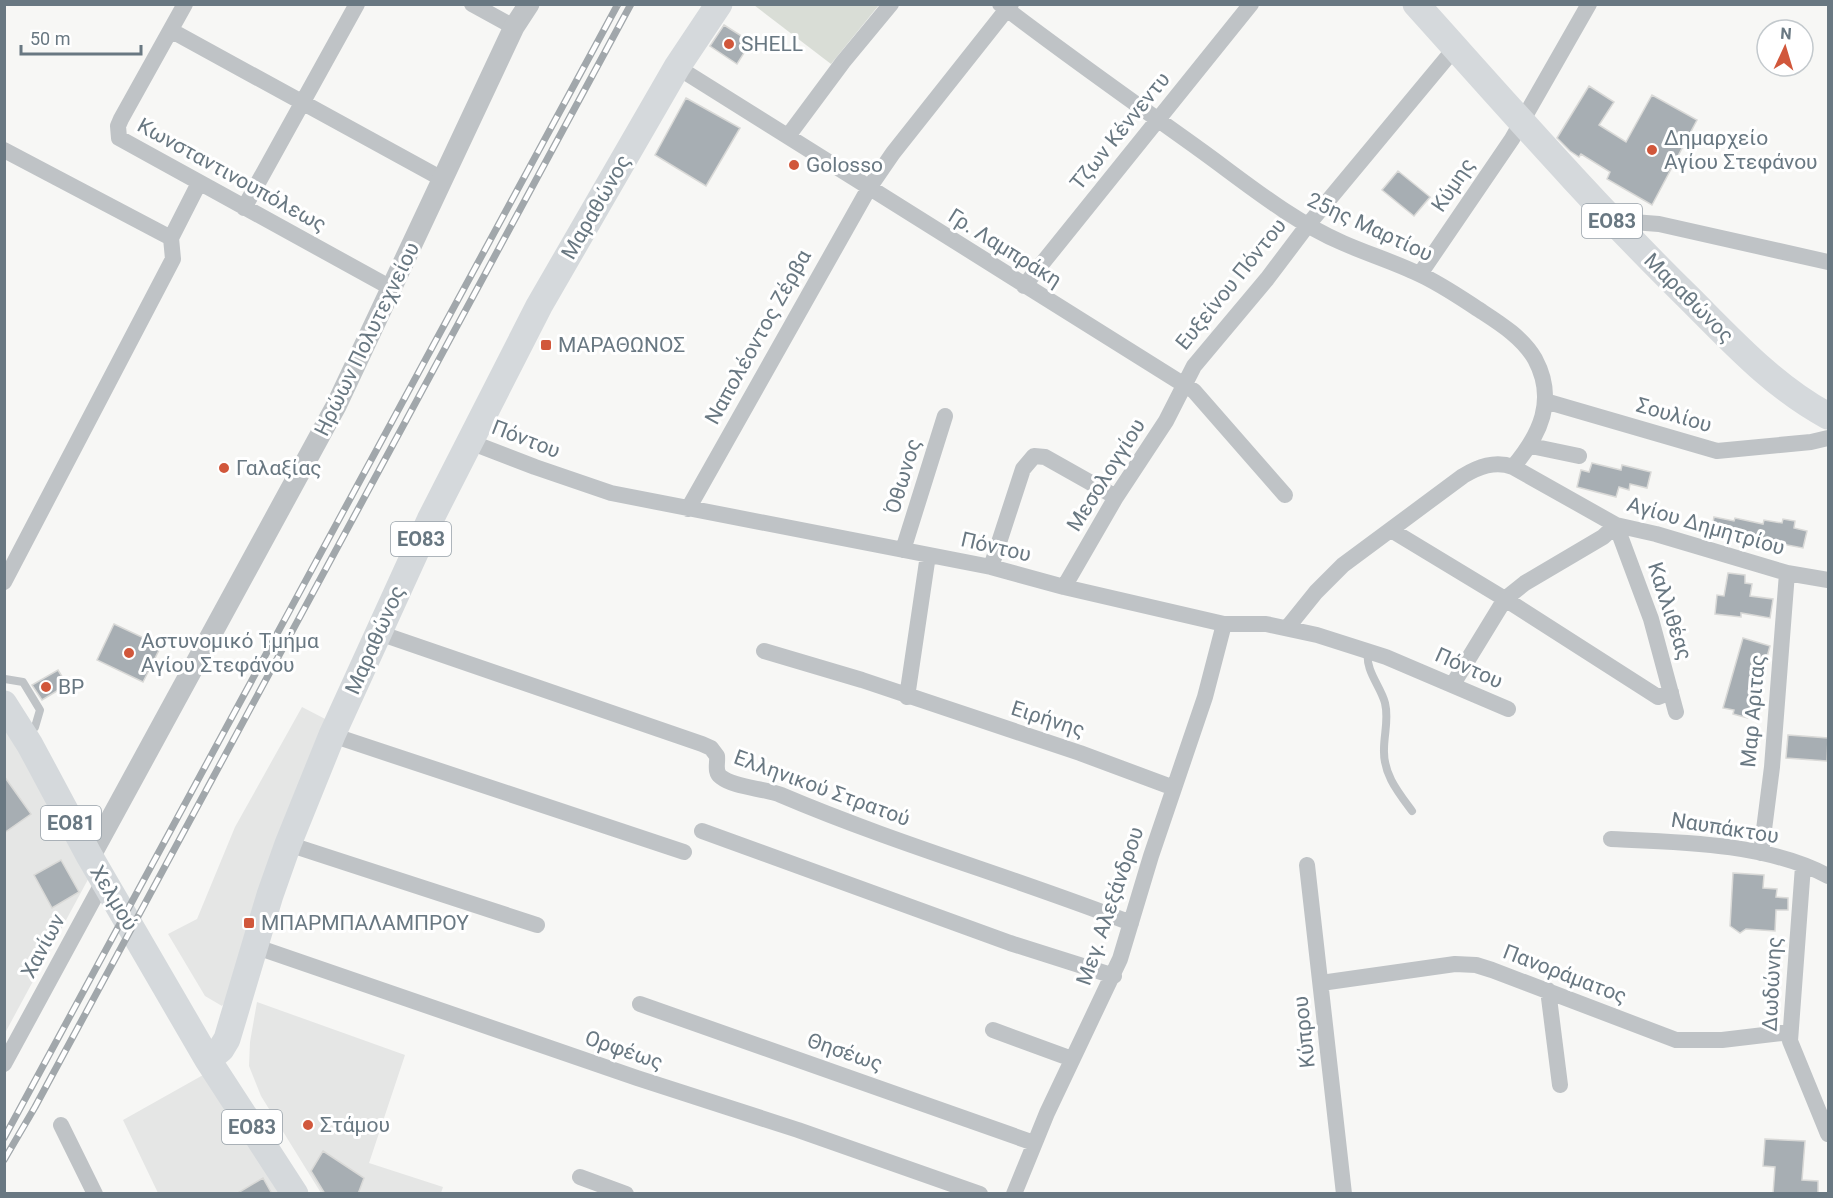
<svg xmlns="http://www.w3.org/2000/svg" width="1833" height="1198" font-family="Roboto,sans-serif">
	<rect width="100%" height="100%" fill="#f7f7f5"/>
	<path fill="#e5e6e5" d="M302,707L331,722L235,988L222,1006L205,996L168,934L197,919L235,827Z
		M5,728L92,872L5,1033Z
		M257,1002L405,1055L369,1163L443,1187L441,1193H321L261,1096L249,1066L250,1042Z
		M212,1070L286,1193H158L123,1120Z"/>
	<path fill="#d9ddd6" d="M754,5H879L831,64Z"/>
	<path fill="#a7aeb3" stroke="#d9d9d7" stroke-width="1.5" d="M724,25L751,42L737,64L710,46Z
		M1589,86L1614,102L1599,125L1626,142L1652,95L1697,120L1652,205L1607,179L1610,172L1581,154L1579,157L1570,151L1557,138Z
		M686,98L740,128L706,186L655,155Z
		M1398,171L1430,197L1414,216L1382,190Z
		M1592,463L1621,470L1622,465L1651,472L1647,488L1630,484L1629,490L1619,487L1616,497L1577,487L1581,470L1589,472Z
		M1714,517L1734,521L1735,518L1763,524L1764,520L1782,523L1783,519L1795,521L1794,528L1807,531L1803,548L1760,540V543L1711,533Z
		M1728,573L1745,575V583L1752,584L1750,596L1773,599L1770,618L1741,613V617L1715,614L1717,595L1724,596Z
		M114,624L161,646L143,682L97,660Z
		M1743,638L1770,646L1760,682H1757L1748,718L1733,714L1734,710L1723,708Z
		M58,670L67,685L42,700L32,685Z
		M1788,735L1828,738L1827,761L1786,758Z
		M4,776L31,814L4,833Z
		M61,860L79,892L52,908L34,875Z
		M1733,873L1764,875L1763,888L1777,889L1776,897L1788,898V910H1776L1775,931L1746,929L1740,933L1730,926Z
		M1765,1139L1805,1141L1802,1180L1818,1181V1194H1773L1775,1167L1763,1166Z
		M323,1151L364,1178L358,1194H325L311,1171Z
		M263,1178L272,1194H236Z"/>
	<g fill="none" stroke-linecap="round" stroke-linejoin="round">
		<path stroke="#bfc3c6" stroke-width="8" d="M1368,651C1365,671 1380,685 1385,703C1389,719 1384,734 1384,749C1383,774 1398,792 1412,811
			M5,679L23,682L40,710L35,727"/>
		<path stroke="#bfc3c6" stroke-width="16" d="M185,4L121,119L118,126L119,138L393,289
			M472,4L514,27
			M1000,4C1065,54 1132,101 1199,149C1245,182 1290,220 1343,243C1368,254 1394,262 1419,274C1441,284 1461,298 1481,311C1501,324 1523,338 1535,359C1557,400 1540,435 1513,467
			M172,31L444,180
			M677,67L1194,391L1285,495
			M788,136L843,62L891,4
			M4,150L171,238
			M244,208L357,4
			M1619,228L1633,222L1659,224L1828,262
			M1420,274L1512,139L1589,4
			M1024,286L1251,4
			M1545,401L1717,451L1811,442L1828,438
			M470,442L535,467L611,493L991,567L1064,587L1224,624H1266L1317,635L1386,657L1508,709
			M1531,446L1579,456
			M688,509L869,188L893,153L1011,4
			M1391,530L1505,599L1658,697L1671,692
			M903,550L945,416
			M991,567L1023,469L1034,456L1045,457L1116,497
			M4,582L173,259L171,238L199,183
			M1064,587L1116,497L1166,421L1194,366L1267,279L1307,226L1455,48
			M1287,628L1316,592L1343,565L1463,476C1478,467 1495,460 1513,467L1616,525L1656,534L1787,573L1828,580
			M379,633L702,744L711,748L717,756C718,763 714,772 721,777C735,788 764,788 781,795C896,844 1016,878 1131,923
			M764,651L862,680L1080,753L1174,788
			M1453,684L1505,599L1525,583L1603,537L1616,525L1651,619L1676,712
			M907,697L928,555
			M332,735L684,852
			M702,831L1010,943L1114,976
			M1611,839C1681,842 1766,843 1828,876
			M288,844L537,925
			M1761,853L1772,767L1787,573
			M1307,865L1344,1194
			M1803,866L1790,1041L1828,1134
			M254,946L637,1078L798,1130L980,1194
			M1321,983L1455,964L1476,965L1492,970L1676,1040H1722L1790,1032
			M1548,990L1560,1085
			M640,1004L1034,1143
			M993,1030L1072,1059
			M4,1064L104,880
			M61,1125L95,1194
			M580,1177L626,1194
			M1014,1194L1047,1113L1120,959L1151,856L1205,697L1224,624"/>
		<path stroke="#bfc3c6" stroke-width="21" d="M90,857L336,406L514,27L529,4"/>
		<path stroke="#d5d9dc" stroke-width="27" d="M1416,4C1506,104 1594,205 1690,299C1733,342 1774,387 1828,416
			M4,704L30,745L90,857L208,1060L295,1194
			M208,1060L221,1049L227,1039L270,895L288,844L332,735L430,520L539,306L677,67L719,4"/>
		<defs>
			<path id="rail" d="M4,1138L618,4
				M4,1160L35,1107L631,4"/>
		</defs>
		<use href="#rail" stroke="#a1a7ab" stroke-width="7"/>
		<use href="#rail" stroke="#fff" stroke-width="4.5" stroke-dasharray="14" stroke-linecap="butt"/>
	</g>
	<g fill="#d1573b" stroke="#fff" stroke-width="2">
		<circle cx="729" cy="44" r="6"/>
		<circle cx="1652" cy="150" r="6"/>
		<circle cx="794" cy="165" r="6"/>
		<rect x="540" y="339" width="12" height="12" rx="3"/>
		<circle cx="224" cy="468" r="6"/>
		<circle cx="129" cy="653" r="6"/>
		<circle cx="46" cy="687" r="6"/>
		<rect x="243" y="917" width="12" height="12" rx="3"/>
		<circle cx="308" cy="1125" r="6"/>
	</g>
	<g text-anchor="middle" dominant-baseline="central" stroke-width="6" stroke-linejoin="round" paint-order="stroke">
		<g fill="#fff" stroke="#96a0a8" stroke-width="1.5">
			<rect x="1582" y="204" width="60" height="34" rx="4.5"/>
			<rect x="391" y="522" width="60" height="34" rx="4.5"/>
			<rect x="41" y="806" width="60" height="34" rx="4.5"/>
			<rect x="222" y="1110" width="60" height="34" rx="4.5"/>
		</g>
		<g font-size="20" font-weight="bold" fill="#697882">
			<text x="1612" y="221">ΕΟ83</text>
			<text x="421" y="539">ΕΟ83</text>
			<text x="71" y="823">ΕΟ81</text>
			<text x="252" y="1127">ΕΟ83</text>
		</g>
		<g font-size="21" fill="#697882" stroke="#fff" text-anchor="start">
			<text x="741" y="44">SHELL</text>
			<text x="1664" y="138">Δημαρχείο<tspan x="1664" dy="24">Αγίου Στεφάνου</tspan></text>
			<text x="806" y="165">Golosso</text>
			<text x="558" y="345">ΜΑΡΑΘΩΝΟΣ</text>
			<text x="236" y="468">Γαλαξίας</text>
			<text x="141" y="641">Αστυνομικό Τμήμα<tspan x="141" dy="24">Αγίου Στεφάνου</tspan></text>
			<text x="58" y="687">BP</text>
			<text x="261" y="923">ΜΠΑΡΜΠΑΛΑΜΠΡΟΥ</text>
			<text x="320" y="1125">Στάμου</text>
		</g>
		<g font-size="21" fill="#697882" stroke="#fff">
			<text transform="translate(1120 131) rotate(-51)">Τζων Κέννεντυ</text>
			<text transform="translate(232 175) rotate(29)">Κωνσταντινουπόλεως</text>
			<text transform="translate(1453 185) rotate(-56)">Κύμης</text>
			<text transform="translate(596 207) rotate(-60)">Μαραθώνος</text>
			<text transform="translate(1370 227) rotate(25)">25ης Μαρτίου</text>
			<text transform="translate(1005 248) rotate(32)">Γρ. Λαμπράκη</text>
			<text transform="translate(1231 284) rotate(-51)">Ευξείνου Πόντου</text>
			<text transform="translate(1689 298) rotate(45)">Μαραθώνος</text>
			<text transform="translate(758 337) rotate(-61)">Ναπολέοντος Ζέρβα</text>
			<text transform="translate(367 339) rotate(-64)">Ηρώων Πολυτεχνείου</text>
			<text transform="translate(1674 415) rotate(16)">Σουλίου</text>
			<text transform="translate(526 439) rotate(21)">Πόντου</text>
			<text transform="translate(1106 475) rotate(-58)">Μεσολογγίου</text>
			<text transform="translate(903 476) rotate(-73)">Όθωνος</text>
			<text transform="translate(1706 526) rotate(16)">Αγίου Δημητρίου</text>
			<text transform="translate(996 547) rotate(13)">Πόντου</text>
			<text transform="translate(1670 611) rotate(72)">Καλλιθέας</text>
			<text transform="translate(375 640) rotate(-66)">Μαραθώνος</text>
			<text transform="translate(1469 668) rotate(24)">Πόντου</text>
			<text transform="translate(1753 711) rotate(-85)">Μαρ Αριτας</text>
			<text transform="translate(1048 719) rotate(18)">Ειρήνης</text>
			<text transform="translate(822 788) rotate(20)">Ελληνικού Στρατού</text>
			<text transform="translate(1725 828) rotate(9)">Ναυπάκτου</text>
			<text transform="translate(114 898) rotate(59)">Χελμού</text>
			<text transform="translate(1110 906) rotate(-71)">Μεγ. Αλεξάνδρου</text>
			<text transform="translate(43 946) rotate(-62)">Χανίων</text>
			<text transform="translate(1565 974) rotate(21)">Πανοράματος</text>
			<text transform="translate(1772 984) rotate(-87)">Δωδώνης</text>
			<text transform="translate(1304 1032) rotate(-96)">Κύπρου</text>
			<text transform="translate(624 1050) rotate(19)">Ορφέως</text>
			<text transform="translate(845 1052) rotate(19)">Θησέως</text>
		</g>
	</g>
	<rect width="1833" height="1198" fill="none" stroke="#697882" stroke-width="12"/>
	<g transform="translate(1785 48) rotate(4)"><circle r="28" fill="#ffffff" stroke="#c3c9cd" stroke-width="1.5"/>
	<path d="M0-4.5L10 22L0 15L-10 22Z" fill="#d1573b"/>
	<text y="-9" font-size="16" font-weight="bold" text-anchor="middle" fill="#697882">N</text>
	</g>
	<path d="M21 45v9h120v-9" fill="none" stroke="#697882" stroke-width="3"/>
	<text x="30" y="45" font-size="18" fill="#697882" stroke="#ffffff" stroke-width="4.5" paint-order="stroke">50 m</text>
</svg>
